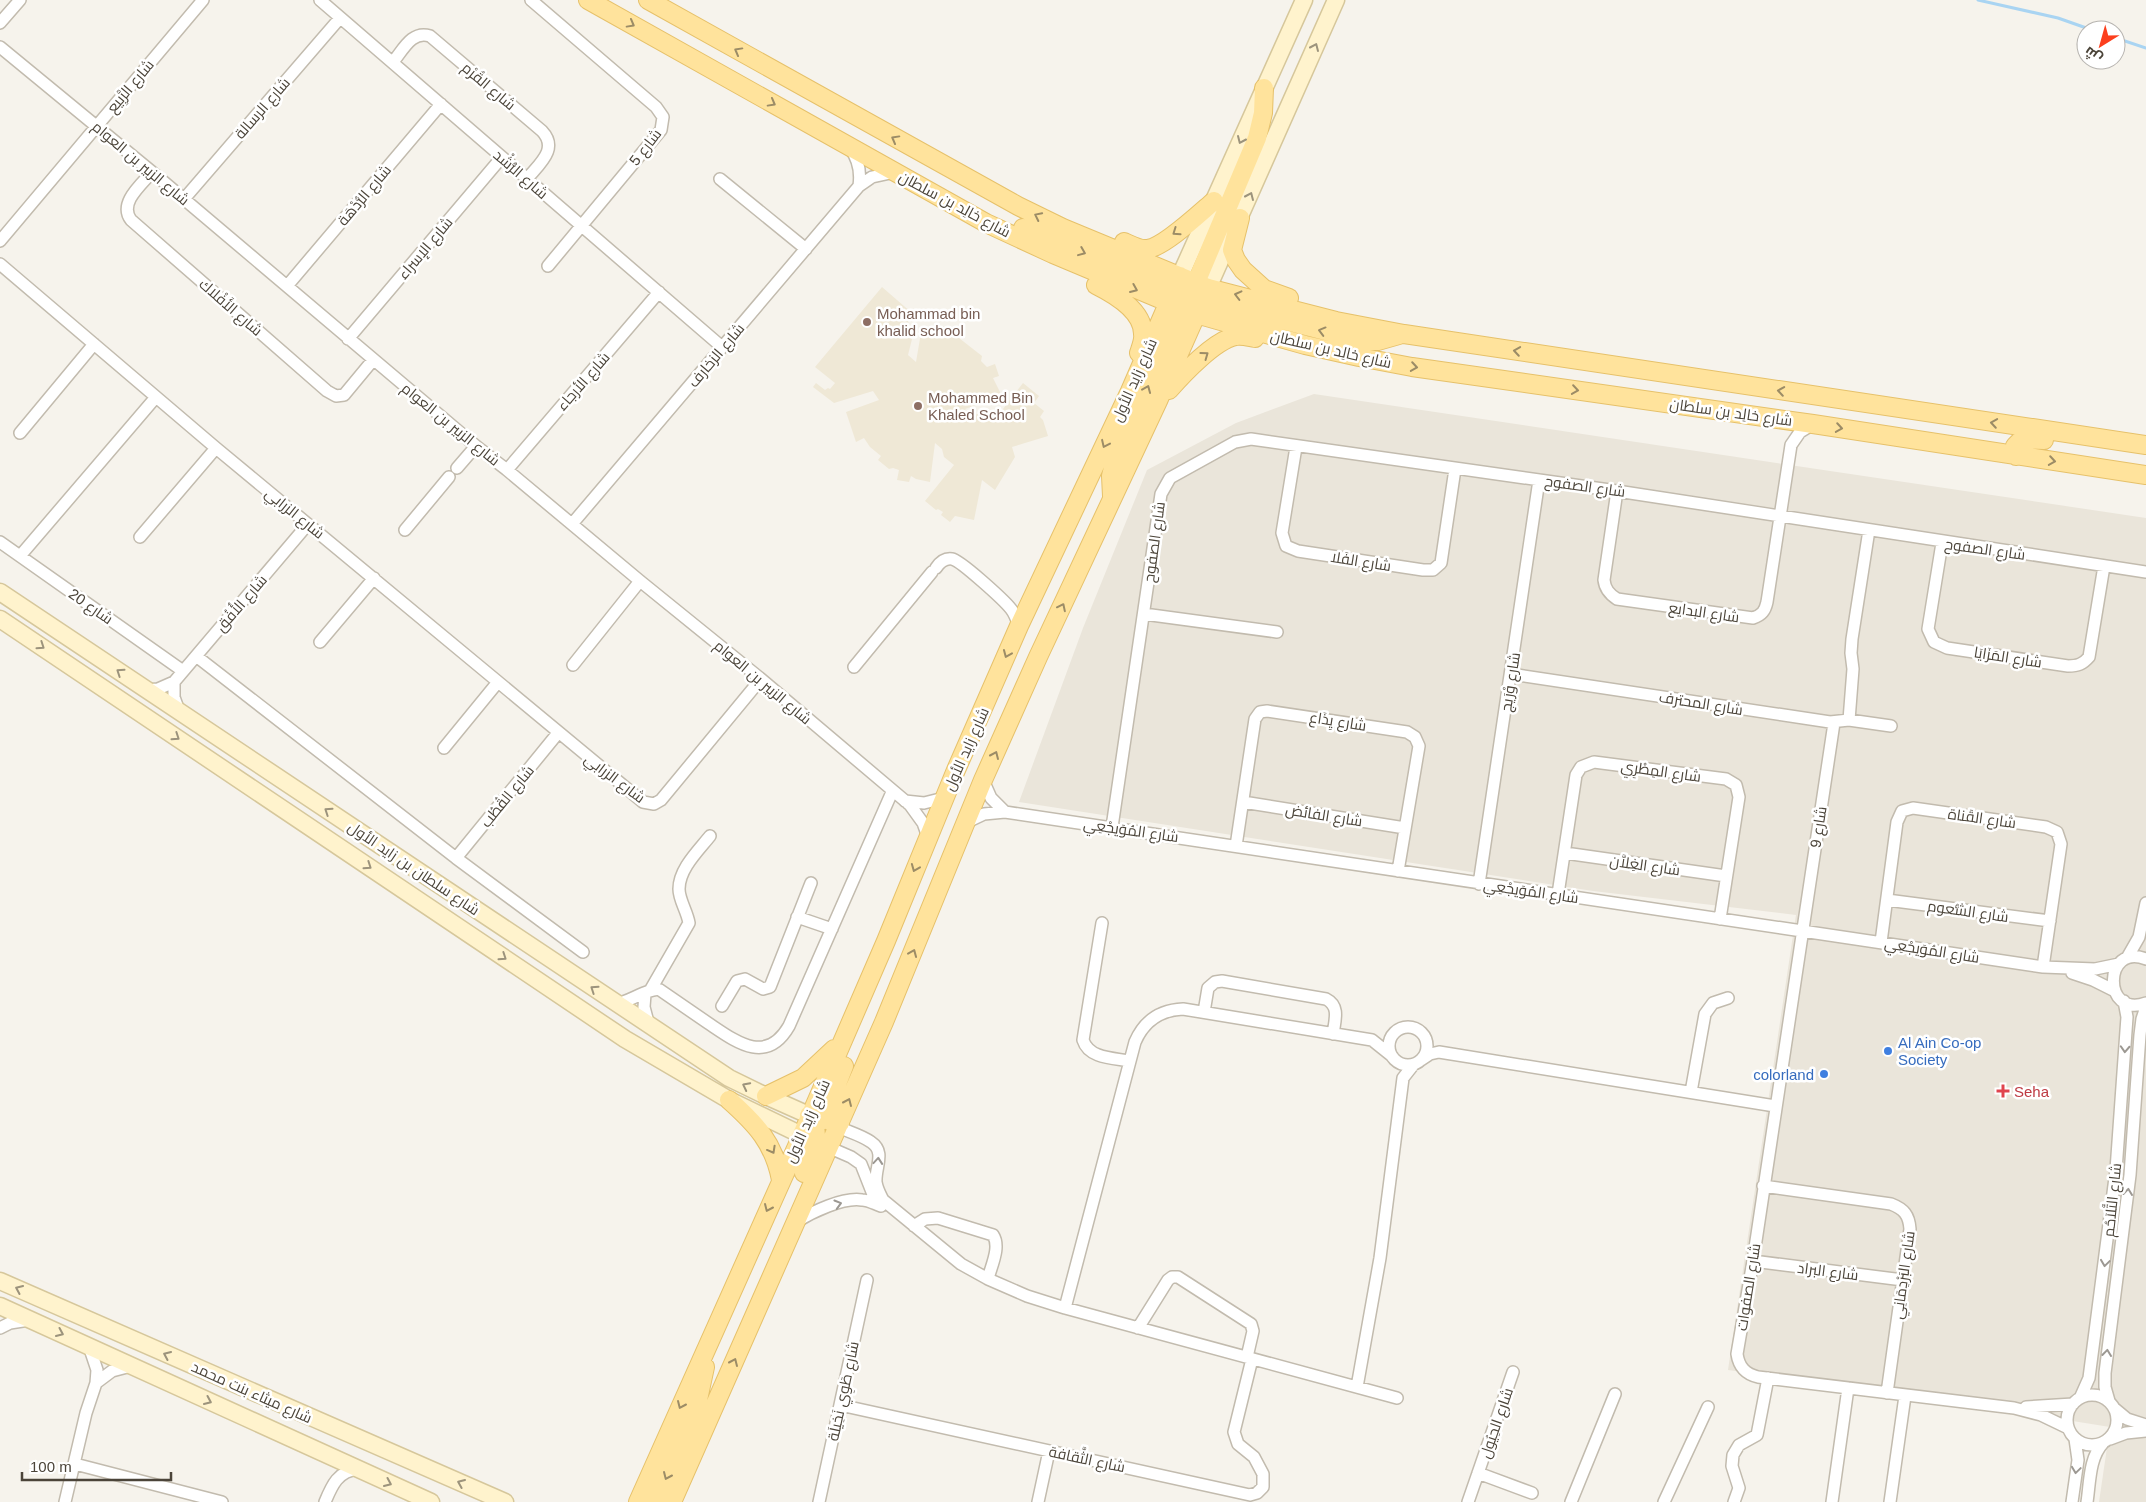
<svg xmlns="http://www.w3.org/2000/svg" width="2146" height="1502" font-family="Helvetica,Cairo,sans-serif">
	<rect width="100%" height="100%" fill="#f6f3ec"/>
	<path fill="#eae5da" d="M1314,394L2146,518V1502H2099L2110,1427L1906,1394L1728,1370L1796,915L1593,891L1019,802L1083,628L1147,470L1236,423Z"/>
	<path fill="#efe8d6" d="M882,287L912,313L908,319L909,329L906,334L912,339L908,355L916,362L922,327L941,333L942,326L953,329L952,338H959L982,356L981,361L987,367L995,364L999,376L993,378L1002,396L965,409L972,416L980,413L993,422L1023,383L1039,396L1034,403L1044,411L1040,417L1043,420L1048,436L1012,447L1015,457L995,490L982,480L974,520L955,516L950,522L941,515L943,512L938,509L936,510L925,501L954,465L944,457L942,449L935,443L930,482L916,479L911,476L909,482L897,480L899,470L893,468L889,469L878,460L881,456L870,447L864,438L856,442L846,412L879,400L873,391L834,403L813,387L816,383L825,390L828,388L830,389L835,383L815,367Z"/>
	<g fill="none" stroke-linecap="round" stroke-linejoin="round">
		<path stroke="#a9d4f2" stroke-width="3" d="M1978,0L2058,18L2092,30
			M2116,38L2146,48"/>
		<defs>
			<path id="minor" d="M320,0L722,347
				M531,0L656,107L663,117L661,130L548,266
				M0,23L20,0
				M0,47L152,172L476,446L507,470L640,581L761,679L910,805L923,823L928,837
				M393,62C403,50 412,30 430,36L542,131C559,149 539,164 527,179
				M850,148C859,160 861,172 859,186
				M152,172C142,184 118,203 131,220L327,391L336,396L344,395L373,360
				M720,179L806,249
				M184,199L340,18
				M0,241L203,0
				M0,264L216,448L643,802L654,804L661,800L761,679
				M287,286L441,104
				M348,339L502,157
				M20,433L94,344
				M1296,447L1282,533L1286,546L1298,551L1423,570H1433L1441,563L1455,469
				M457,468L476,446
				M507,470L659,292
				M1617,491L1604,580C1605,589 1609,594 1617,599L1753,618C1762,615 1765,611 1767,602L1791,445L1800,432L1813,424
				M572,524L859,186L872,177L895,172
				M405,530L449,477
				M140,537L216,448
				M0,542L183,671
				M1942,543L1928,629L1934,642L1947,648L2068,666C2078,666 2083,664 2089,657L2104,566
				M20,556L156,397
				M936,568C940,562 945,558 952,559C960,560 1004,600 1011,609C1015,614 1017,620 1019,626
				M1144,614L1277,632
				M320,642L374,578
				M196,656L456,858L583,952
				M573,665L640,581
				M854,667L932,572
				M1511,674L1830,722L1849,720L1891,726
				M174,682V697L179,711
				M146,690L158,689L174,682L308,524
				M1849,720L1853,669L1851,653L1852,639L1869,530
				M1834,723L1753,1261L1737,1354C1739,1367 1745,1374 1758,1377L2014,1408L2041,1415L2068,1428
				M444,748L498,682
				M983,780L991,798L1005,812
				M905,801L924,803L944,798
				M1243,802L1405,828
				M965,823L984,814L1005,812L2043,967L2095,969L2119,964
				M1112,827L1161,494L1170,478L1235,442L1251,439L1617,491L2146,572
				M1236,846L1255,719L1260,712L1267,711L1407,732L1415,737L1419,746L1398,871
				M1565,853L1726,876
				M456,858L558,733
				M1479,884L1539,480
				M1558,894L1576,775L1581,767L1594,762L1726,779L1736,785L1739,797L1720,919
				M1887,900L2050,921
				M797,917L832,929
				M1102,923L1083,1040C1089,1059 1114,1058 1130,1061
				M1881,942L1897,822L1902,811L1913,808L2046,827L2057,832L2061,844L2043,967
				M2127,958L2139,937L2146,903
				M2146,959C2103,942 2102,1019 2146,1003
				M2072,973L2093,980L2115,991
				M651,989L689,923C687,911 679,900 679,889C679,869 698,851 710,836
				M645,994L644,1007L649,1026
				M617,1004C630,1001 651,987 660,990C676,1001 692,1012 708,1023C735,1041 766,1066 789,1026L892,792
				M722,1006L737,981L745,979L763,989L770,987L811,883
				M1204,1012L1208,988L1215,982L1222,981L1326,999C1340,1006 1335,1020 1333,1034
				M1389 1046a19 19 0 1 1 38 0a19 19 0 1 1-38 0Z
				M1421,1060L1430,1054L1439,1052L1775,1106
				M1691,1092L1705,1014L1713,1003L1728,998
				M838,1127C849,1132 861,1135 871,1142C886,1152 875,1167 876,1182C877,1189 880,1194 883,1200L961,1264L988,1279L1027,1296L1065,1308L1397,1398
				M828,1147L851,1157L861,1164L874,1197
				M1763,1186L1891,1204C1904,1209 1909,1215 1910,1229L1887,1393
				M796,1222C812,1212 843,1197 862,1200C868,1200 875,1204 881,1206
				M914,1226L925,1219L938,1218L993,1235C1001,1247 991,1266 988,1279
				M1753,1261L1903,1280
				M1065,1308L1135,1042C1144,1021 1160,1010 1183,1009L1372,1040L1392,1056
				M0,1328L10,1323L29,1320
				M1138,1328L1168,1280L1172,1277H1178L1251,1324L1253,1331L1247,1357
				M96,1383L112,1371L131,1366
				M1357,1387L1380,1258L1403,1078L1414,1064
				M2067 1420a25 25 0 1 1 50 0a25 25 0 1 1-50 0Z
				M2081,1396L2089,1378L2116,1170L2127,1017L2124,1001
				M2109,1401L2105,1387V1373L2130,1175L2140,1035L2142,1019L2146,1007
				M840,1405L1250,1495L1257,1493L1263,1487V1474L1254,1457L1238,1444L1234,1432L1252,1359
				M2026,1407L2073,1404
				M2115,1409L2127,1419L2146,1425
				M2110,1439L2126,1433L2146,1431
				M75,1464L222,1502
				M1478,1473L1532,1493
				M65,1502L86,1413L96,1383L97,1370L89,1346
				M325,1502C332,1485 338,1471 358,1469
				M819,1502L867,1280
				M1038,1502L1049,1451
				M1468,1502L1513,1372
				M1571,1502L1615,1394
				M1664,1502L1708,1407
				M1734,1502L1739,1488L1732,1466L1733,1455L1739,1445L1757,1435L1768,1378
				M1832,1502L1848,1388
				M1890,1502L1905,1396
				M2072,1502L2078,1460L2075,1439
				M2087,1502C2090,1483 2089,1458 2103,1443"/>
			<path id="secondary" d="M1180,276L1304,0
				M1208,288L1336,0
				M0,592L729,1078L766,1096L822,1121
				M0,619L625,1039L729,1100L814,1141
				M0,1281L505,1502
				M0,1306L431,1502"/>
			<path id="primary" d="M588,0L986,223L1053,254L1196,314L1305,345L1359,357L1412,367L1813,424L2146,475
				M648,0L1018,206L1063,228L1208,288L1336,321L1404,334L2146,445
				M1240,218L1232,250L1236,260L1243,270L1264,289L1289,298
				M1023,228L1174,289L1185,292
				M1124,242C1131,245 1139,250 1147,249C1163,248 1200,213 1214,201
				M1096,285C1114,294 1143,310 1143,334C1144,340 1141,347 1139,353
				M1192,292L1257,138L1263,113L1264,88
				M1167,303L1181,298H1196L1365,341H1378L1399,335
				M1169,390C1183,374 1215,340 1236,336C1242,335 1249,337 1255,338
				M2016,456L2015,446L2022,439L2044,440
				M1112,496L1111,476L1114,464L1186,298
				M766,1096L803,1078L834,1049
				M729,1100C756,1124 774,1143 781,1180
				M840,1123L830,1121L826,1112L844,1066
				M804,1173C813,1152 823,1135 809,1115
				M638,1502L802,1135L886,941L956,770L1019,626L1130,391L1180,276
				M655,1502L696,1409L705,1367
				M672,1502L884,1022L983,780L1038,657L1158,401L1208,288"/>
		</defs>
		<use href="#minor" stroke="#c2bbae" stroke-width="14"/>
		<use href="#secondary" stroke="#d6c79b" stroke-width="19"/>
		<use href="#primary" stroke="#e6c16a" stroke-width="20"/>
		<use href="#minor" stroke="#fff" stroke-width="11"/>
		<use href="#secondary" stroke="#fff3cd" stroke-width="16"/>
		<use href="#primary" stroke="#ffe39c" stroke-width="18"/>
	</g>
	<defs><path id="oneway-chevron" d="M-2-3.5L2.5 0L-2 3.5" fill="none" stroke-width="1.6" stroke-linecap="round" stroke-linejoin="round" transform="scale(1.25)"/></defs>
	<g stroke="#9c8c66">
		<use href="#oneway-chevron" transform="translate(631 24) rotate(29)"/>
		<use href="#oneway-chevron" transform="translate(738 51) rotate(-151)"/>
		<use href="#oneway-chevron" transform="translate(772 103) rotate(29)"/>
		<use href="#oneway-chevron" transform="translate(895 139) rotate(-151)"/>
		<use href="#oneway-chevron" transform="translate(1038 216) rotate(-154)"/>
		<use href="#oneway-chevron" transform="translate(1176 232) rotate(145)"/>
		<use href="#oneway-chevron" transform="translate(1082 252) rotate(22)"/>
		<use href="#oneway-chevron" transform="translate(1134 289) rotate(23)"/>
		<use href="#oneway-chevron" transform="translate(1238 295) rotate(-166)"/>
		<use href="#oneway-chevron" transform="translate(1322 331) rotate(-165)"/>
		<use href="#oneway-chevron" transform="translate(1517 351) rotate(-171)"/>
		<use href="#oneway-chevron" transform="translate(1205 355) rotate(-36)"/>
		<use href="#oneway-chevron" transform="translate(1414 367) rotate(9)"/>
		<use href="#oneway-chevron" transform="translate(1147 389) rotate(-67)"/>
		<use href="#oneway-chevron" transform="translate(1575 390) rotate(8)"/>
		<use href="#oneway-chevron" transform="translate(1781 391) rotate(-171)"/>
		<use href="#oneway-chevron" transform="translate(1994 423) rotate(-171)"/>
		<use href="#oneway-chevron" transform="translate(1839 428) rotate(9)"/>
		<use href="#oneway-chevron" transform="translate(1105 444) rotate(115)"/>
		<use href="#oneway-chevron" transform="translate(2052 461) rotate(9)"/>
		<use href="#oneway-chevron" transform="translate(1062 607) rotate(-64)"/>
		<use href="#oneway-chevron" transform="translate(1007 654) rotate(113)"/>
		<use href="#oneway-chevron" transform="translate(995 755) rotate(-66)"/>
		<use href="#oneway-chevron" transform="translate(915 868) rotate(112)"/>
		<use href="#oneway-chevron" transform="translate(913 953) rotate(-67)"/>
		<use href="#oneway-chevron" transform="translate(848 1102) rotate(-66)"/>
		<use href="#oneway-chevron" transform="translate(772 1150) rotate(61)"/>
		<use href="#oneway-chevron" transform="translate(768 1208) rotate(114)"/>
		<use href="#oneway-chevron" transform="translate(734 1362) rotate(-66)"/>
		<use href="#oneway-chevron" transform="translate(681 1405) rotate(114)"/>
		<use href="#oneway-chevron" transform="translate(667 1476) rotate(114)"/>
	</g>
	<g stroke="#9c937c">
		<use href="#oneway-chevron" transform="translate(1315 47) rotate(-66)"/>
		<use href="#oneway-chevron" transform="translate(1241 140) rotate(114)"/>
		<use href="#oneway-chevron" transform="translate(1250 196) rotate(-66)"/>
		<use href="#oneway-chevron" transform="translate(41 646) rotate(34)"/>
		<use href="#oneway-chevron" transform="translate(120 672) rotate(-146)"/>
		<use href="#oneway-chevron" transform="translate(176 737) rotate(34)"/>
		<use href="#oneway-chevron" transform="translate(328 811) rotate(-146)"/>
		<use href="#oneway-chevron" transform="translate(368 866) rotate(34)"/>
		<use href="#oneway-chevron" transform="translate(503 957) rotate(34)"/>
		<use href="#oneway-chevron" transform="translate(594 989) rotate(-146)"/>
		<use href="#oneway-chevron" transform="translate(746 1086) rotate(-153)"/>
		<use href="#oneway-chevron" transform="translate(19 1289) rotate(-156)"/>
		<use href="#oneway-chevron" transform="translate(60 1333) rotate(24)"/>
		<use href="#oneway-chevron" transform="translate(167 1355) rotate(-156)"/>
		<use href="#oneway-chevron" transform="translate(208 1401) rotate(24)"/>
		<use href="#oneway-chevron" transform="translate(388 1483) rotate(24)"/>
		<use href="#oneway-chevron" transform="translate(461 1483) rotate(-157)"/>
	</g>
	<g stroke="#9c9892">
		<use href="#oneway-chevron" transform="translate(2125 1049) rotate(93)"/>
		<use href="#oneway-chevron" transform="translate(878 1161) rotate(-85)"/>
		<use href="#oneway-chevron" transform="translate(2128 1192) rotate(-83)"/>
		<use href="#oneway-chevron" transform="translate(838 1204) rotate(-16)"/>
		<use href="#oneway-chevron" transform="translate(2105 1263) rotate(98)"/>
		<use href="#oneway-chevron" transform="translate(2107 1353) rotate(-83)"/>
		<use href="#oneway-chevron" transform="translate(2076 1470) rotate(98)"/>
	</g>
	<g fill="#8d6e63" stroke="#fff" stroke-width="2">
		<circle cx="867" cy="322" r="5"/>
		<circle cx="918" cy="406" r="5"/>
	</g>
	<g fill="#3f7fe0" stroke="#fff" stroke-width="2">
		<circle cx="1888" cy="1051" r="5"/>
		<circle cx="1824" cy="1074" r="5"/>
	</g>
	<path fill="#e0444e" stroke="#fff" stroke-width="2" d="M2000.5 1083.5h5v5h5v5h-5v5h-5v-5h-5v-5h5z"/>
	<g text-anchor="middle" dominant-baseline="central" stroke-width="5" stroke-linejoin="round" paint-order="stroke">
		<g font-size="15" fill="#4b4439" stroke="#fff">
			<text transform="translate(130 86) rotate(-50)">شارع الرَّبِيع</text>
			<text transform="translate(489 86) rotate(40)">شارع القُرْم</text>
			<text transform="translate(262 108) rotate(-49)">شارع الرسالة</text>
			<text transform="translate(645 147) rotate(-52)">شارع 5</text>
			<text transform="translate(141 163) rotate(40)">شارع الزبير بن العوام</text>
			<text transform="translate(521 174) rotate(41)">شارع الرُّشْد</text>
			<text transform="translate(364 195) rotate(-50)">شارع الرُّدْهَة</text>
			<text transform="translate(955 204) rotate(28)">شارع خالِد بن سلطان</text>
			<text transform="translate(425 248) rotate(-50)">شارع الإسراء</text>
			<text transform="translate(231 307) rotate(41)">شارع الأَفْلاك</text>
			<text transform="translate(1331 349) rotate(13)">شارع خالِد بن سلطان</text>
			<text transform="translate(716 355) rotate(-50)">شارع الزخارف</text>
			<text transform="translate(1134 380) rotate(-66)">شارع زايد الأول</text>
			<text transform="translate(583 381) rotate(-49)">شارع الأرجاء</text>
			<text transform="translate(1731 412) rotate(8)">شارع خالِد بن سلطان</text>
			<text transform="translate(451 424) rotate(39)">شارع الزبير بن العوام</text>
			<text transform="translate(1585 486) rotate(8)">شارع الصفوح</text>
			<text transform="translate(295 513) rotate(39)">شارع الزرابي</text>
			<text transform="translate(1154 542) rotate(-82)">شارع الصفوح</text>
			<text transform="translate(1985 549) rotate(8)">شارع الصفوح</text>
			<text transform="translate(1361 561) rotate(9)">شارع الفَلا</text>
			<text transform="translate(241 603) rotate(-49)">شارع الأُفُق</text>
			<text transform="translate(91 606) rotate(35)">شارع 20</text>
			<text transform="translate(1704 612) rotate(8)">شارع البدايع</text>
			<text transform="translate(2008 657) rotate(9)">شارع المَزَايَا</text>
			<text transform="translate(763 682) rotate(40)">شارع الزبير بن العوام</text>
			<text transform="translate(1510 682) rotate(-81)">شارع وْرَيج</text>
			<text transform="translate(1701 703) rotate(9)">شارع المحترف</text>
			<text transform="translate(1338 721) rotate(9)">شارع يِذَاع</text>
			<text transform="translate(966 749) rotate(-66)">شارع زايد الأول</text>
			<text transform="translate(1661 771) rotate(8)">شارع المِطْرِي</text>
			<text transform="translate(615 778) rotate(37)">شارع الزرابي</text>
			<text transform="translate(507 796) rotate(-51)">شارع القُطُب</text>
			<text transform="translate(1324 815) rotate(9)">شارع الفائض</text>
			<text transform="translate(1982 818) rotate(8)">شارع القَناة</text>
			<text transform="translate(1818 827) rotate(-81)">شارع 9</text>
			<text transform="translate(1131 830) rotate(8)">شارع المُوَيجْعِي</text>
			<text transform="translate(1645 865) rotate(8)">شارع الغِلاَّن</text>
			<text transform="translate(414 868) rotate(34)">شارع سلطان بن زايد الأول</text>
			<text transform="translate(1531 891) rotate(8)">شارع المُوَيجْعِي</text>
			<text transform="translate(1968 911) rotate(8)">شارع الشُّعوم</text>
			<text transform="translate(1932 950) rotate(9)">شارع المُوَيجْعِي</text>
			<text transform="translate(807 1121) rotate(-66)">شارع زايد الأول</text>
			<text transform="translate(2112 1200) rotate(-84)">شارع التَّلاَحُم</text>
			<text transform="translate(1828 1271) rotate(7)">شارع البراد</text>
			<text transform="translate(1903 1275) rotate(-82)">شارع البَرْدِمَانِي</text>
			<text transform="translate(1748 1287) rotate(-81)">شارع الصفوات</text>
			<text transform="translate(843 1391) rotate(-78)">شارع طَوِي نَخِيلَة</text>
			<text transform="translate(252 1392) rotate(24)">شارع ميثاء بنت محمد</text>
			<text transform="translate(1496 1423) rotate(-71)">شارع الحِيُول</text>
			<text transform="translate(1087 1459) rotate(12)">شارع الثَّقافة</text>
		</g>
		<g font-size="15" fill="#785e54" stroke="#fff" text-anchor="start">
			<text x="877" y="313">Mohammad bin<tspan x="877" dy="17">khalid school</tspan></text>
			<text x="928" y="397">Mohammed Bin<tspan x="928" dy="17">Khaled School</tspan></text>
		</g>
		<g font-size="15" fill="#366cbe" stroke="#fff" text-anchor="start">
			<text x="1898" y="1042">Al Ain Co-op<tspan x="1898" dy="17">Society</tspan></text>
			<text x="1814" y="1074" text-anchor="end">colorland</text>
		</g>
		<g font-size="15" fill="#be3a42" stroke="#fff" text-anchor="start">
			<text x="2014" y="1091">Seha</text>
		</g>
	</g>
	<g transform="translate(2101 45) rotate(217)"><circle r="24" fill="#ffffff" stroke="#b7b4b0"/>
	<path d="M0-4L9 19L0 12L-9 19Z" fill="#fc3f1d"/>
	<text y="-8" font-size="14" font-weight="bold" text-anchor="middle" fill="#4b4439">ش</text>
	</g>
	<path d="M22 1472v8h149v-8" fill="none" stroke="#4b4439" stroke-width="2.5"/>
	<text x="30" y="1472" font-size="15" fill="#4b4439" stroke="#ffffff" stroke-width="4" paint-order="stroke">100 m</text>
</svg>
